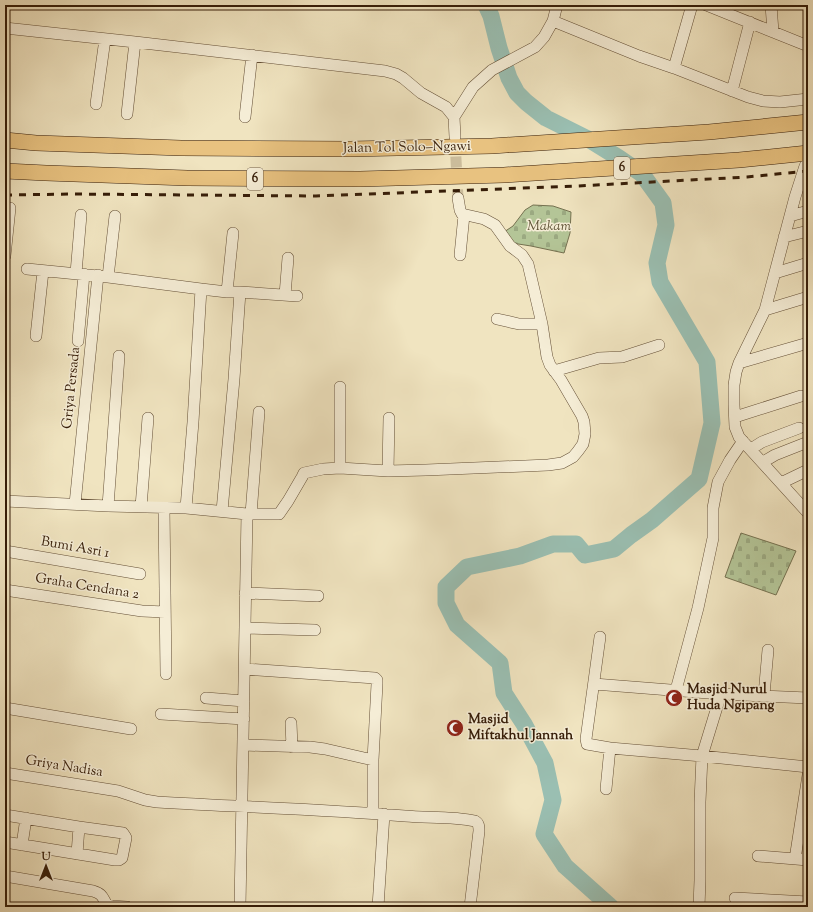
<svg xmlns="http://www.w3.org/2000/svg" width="813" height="912" font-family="'Sorts Mill Goudy',serif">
	<defs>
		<pattern id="cemetery-stones" width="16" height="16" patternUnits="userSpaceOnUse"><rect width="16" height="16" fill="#b4c597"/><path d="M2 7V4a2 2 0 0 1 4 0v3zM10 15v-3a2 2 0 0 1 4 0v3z" fill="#9ba981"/></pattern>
	</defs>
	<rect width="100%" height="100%" fill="#f0e4c0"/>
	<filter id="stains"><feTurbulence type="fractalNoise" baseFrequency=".005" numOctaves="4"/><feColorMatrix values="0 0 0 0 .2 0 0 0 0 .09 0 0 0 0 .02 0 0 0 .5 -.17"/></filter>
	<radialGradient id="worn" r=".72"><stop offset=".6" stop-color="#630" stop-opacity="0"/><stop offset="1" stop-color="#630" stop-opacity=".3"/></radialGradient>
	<path fill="url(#cemetery-stones)" stroke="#757150" d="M533,205L553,206L571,212L570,233L564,253L531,246L512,243L504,232L513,226L525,210Z
		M741,533L796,551L776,595L725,577Z"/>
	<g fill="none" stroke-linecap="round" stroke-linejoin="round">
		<path stroke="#9abfb2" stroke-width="17" d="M486,5L491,16L499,48L509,78L517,93L526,102L546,118L590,140L619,158L642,174L663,203L666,225L657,263L660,282L707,362L712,423L699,479L652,520L631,535L614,549L585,555L576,544H553L520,556L467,567L446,587V603L457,625L500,663L504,693L524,724L545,763L553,800L544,834L565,866L611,907"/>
		<path stroke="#cbbc9b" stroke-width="11" stroke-dasharray="11 5.5" stroke-linecap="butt" d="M455,140L458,198"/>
		<defs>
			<path id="minor" d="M706,5L808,46
				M771,5L773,32
				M553,21L639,56L674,68L748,97L763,101L780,102L808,99
				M5,28L135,42L385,71L396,74L403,78L421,93L446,107L454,117L455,137
				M674,68L692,5
				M732,91L750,22
				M96,104L105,39
				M127,114L135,42
				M245,117L252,55
				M454,117L473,87L492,70L535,47L544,37L553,21L557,5
				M805,166L795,197L765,310L739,363L736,372L734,385V405L735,427L739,437L808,513
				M790,216L808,211
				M784,237L808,231
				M460,255L464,215
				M5,256L10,208
				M27,269L108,277L201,289L193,422L186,508
				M76,273L81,215
				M775,273L808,263
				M108,277L115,216
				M201,289L227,292H240L297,296
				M227,292L233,233
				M285,295L288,258
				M765,310L808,297
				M497,319L519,324H542
				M36,336L43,271
				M78,341L84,274
				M739,363L808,343
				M554,371L599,358L622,357L659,345
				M340,387V468
				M735,417L801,396
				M751,449L762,442L799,428
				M763,462L775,455L808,442
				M388,471L389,418
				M781,483L808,470
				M5,501L108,506L186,508L247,514H279L288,501L302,477L304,473L323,469L340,468L388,471L426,470L548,465L562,463L573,457L578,451L583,444L585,434L584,422L582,416L561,380L550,365L547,357L542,324L528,264L522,255L510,246L495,225L484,219L462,214L460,210L458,198
				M75,504L98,275
				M108,506L119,356
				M141,507L148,418
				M164,508L166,674
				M222,511L234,379L240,292
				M251,514L259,412
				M5,551L140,574
				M5,590L142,611L165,612
				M245,593L318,596
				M245,628L315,630
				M600,637L586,739L587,744L610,748L702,756L808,767
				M245,669L375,678L377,680V684L373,760
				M594,684L721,694L808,698
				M676,690L698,608L713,538V508L718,482L730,460L743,441
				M764,695L768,650
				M206,698L244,701
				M5,708L131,729
				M161,714L244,719
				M291,723L292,747
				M243,745L310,747L325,749L373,760V813
				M5,773L118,791L145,800L157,802C240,807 322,809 405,816C427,818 453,816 475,821C479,823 479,827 479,831L470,907
				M606,789L610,748
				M5,815L79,827L123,833L125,836L126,838L122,858L119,860H115L5,842
				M22,845L26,818
				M77,854L79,827
				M758,856L808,860
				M795,859L808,775
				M5,876L93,891C103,894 102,897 107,905L112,906L127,907
				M735,898L808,902
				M240,907L247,514
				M378,907L384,814
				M699,907L700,880V802L702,756L721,694"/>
			<path id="highway" d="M5,140L36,143L181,148L350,149L492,146L709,132L808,122
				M5,171L46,173L187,178L360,179L504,175L739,160L808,153"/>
		</defs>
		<use href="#minor" stroke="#644f36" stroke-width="12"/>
		<use href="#highway" stroke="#361d08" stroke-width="16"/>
		<use href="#minor" stroke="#f5edd6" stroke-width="11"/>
		<use href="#highway" stroke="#e8c280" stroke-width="15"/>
		<path stroke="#361d08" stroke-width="3" stroke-dasharray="7 7" stroke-linecap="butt" d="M5,195L73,194L316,196L577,186L747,177L808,171"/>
	</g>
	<defs>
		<symbol id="mosque-disc" viewBox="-11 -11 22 22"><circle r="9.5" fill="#8f2418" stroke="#f5edd6"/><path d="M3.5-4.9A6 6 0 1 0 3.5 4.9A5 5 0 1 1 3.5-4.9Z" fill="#fff"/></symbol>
	</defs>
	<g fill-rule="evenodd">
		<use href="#mosque-disc" x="664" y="688" width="20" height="20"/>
		<use href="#mosque-disc" x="445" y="718" width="20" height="20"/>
	</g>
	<g text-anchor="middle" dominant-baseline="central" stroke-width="3" stroke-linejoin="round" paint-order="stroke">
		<g fill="#f5edd6" stroke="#6f5b46" stroke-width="1">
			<rect x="614" y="157" width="16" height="22" rx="3"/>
			<rect x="247" y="168" width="16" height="22" rx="3"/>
		</g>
		<g font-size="13" font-weight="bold" fill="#361d08">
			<text x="622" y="168">6</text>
			<text x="255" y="179">6</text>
		</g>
		<g font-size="14" fill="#361d08" stroke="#f5edd6">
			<text transform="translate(407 148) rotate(-1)">Jalan Tol Solo–Ngawi</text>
			<text transform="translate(72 388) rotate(-84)">Griya Persada</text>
			<text transform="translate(75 548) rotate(10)">Bumi Asri 1</text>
			<text transform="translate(87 587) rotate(9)">Graha Cendana 2</text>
			<text transform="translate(64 767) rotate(9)">Griya Nadisa</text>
		</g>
		<g font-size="14" font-style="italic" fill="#5c4f33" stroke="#f5edd6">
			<text x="549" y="227">Makam</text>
		</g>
		<g font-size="14" font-weight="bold" fill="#361d08" stroke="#f5edd6" text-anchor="start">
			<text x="687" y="690">Masjid Nurul<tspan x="687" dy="16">Huda Ngipang</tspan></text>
			<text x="468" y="720">Masjid<tspan x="468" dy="16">Miftakhul Jannah</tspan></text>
		</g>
	</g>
	<rect width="813" height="912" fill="none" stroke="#f0e4c0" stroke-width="20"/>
	<rect x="6" y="6" width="801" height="900" fill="none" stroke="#361d08" stroke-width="2"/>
	<rect x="10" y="10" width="793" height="892" fill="none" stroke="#361d08"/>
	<g transform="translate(46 866)" stroke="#f5edd6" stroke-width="3" paint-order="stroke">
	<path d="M0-3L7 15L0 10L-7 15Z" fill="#361d08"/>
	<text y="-6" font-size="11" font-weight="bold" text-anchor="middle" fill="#361d08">U</text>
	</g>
	<rect width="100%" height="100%" filter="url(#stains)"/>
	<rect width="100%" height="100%" fill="url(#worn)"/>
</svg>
